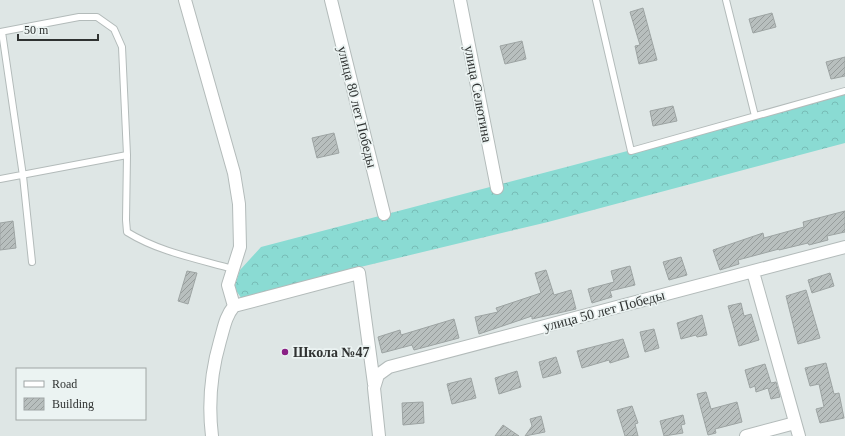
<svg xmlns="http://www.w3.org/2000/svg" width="845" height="436" font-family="Georgia,serif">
	<defs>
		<pattern id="forest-crowns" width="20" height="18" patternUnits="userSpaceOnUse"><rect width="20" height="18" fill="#8adbd3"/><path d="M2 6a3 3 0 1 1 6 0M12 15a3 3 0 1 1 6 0" fill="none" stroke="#77bcb6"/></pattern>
		<pattern id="building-hatch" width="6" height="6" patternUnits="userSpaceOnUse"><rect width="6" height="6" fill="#b8bfbe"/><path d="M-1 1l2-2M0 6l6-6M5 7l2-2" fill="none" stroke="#969c9b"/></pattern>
	</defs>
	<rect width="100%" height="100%" fill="#dee6e5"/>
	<path fill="url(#forest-crowns)" d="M845,94V143L548,222L352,269L341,277L245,303L234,288L240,270L261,247Z"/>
	<path fill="url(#building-hatch)" stroke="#9da4a3" d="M643,8L657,60L639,64L635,46L640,45L630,12Z
		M772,13L776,27L753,33L749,19Z
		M522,41L526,59L505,64L500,46Z
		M845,57V76L831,79L826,62Z
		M673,106L677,121L653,126L650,111Z
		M334,133L339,153L317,158L312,138Z
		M845,211V232L827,236L828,240L809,245L808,243L779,250V249L738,260L739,264L720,270L713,250L763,233L764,238L804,227L803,222Z
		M13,221L16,248L0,250V223Z
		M681,257L687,275L669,280L663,262Z
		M630,266L635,285L610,291L612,297L592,303L588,289L614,282L611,271Z
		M546,270L554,295L571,290L576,309L532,319V316L479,334L475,317L498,312L496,308L541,293L535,273Z
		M187,271L197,273L188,304L178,301Z
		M830,273L834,286L812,293L808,280Z
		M806,290L820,338L798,344L786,296Z
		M741,303L744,316L751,314L759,340L739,346L728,306Z
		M702,315L707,335L697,337L696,335L681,339L677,323Z
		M454,319L459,338L414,350L412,345L382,353L378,337L400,330L401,335Z
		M654,329L659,348L645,352L640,332Z
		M623,339L629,357L610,363L609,360L582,368L577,351Z
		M556,357L561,373L543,378L539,362Z
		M826,363L834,394L839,393L844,418L820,423L816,409L824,407L819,384L810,386L805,368Z
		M765,364L771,383L776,382L780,397L771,399L768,388L756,392L755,386L750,388L745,370Z
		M517,371L521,387L499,394L495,378Z
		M471,378L476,398L452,404L447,384Z
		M706,392L711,409L737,402L742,422L715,429L716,433L708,435L697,394Z
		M423,402L424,423L403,425L402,403Z
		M632,406L638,423L635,424L638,436H625L617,410Z
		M683,415L685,424L681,425L683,433L664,436L660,421Z
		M541,416L545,432L525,436L532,426L530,419Z
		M503,425L519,436H495Z"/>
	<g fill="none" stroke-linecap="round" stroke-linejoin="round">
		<defs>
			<path id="lane" d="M596,0L631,151L845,91
				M726,0L755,116
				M0,32L79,17H97L114,29L122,47L127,155L126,220L127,232C159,252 198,259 233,269
				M2,32L23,176L32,262
				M0,179L127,155"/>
			<path id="street" d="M185,0L234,173L239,204L240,247L228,285L234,306C225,317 224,328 220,341C211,372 208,403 212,436
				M331,0L384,214
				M460,0L497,188
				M753,272L799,436
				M234,306L359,273L374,384
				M379,436L374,388L378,375L389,367L845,247
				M746,436L795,423"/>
		</defs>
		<use href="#lane" stroke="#b3bbba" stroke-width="8"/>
		<use href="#street" stroke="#b3bbba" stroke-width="14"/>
		<use href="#lane" stroke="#fff" stroke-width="6"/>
		<use href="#street" stroke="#fff" stroke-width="12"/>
	</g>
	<circle fill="#8a2085" stroke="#ebf3f2" stroke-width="1.5" cx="285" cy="352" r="4"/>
	<g text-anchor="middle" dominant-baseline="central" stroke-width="3.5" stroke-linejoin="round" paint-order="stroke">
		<g font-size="14" fill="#2f3231" stroke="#ebf3f2">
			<text transform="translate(478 94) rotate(79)">улица Селютина</text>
			<text transform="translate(357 107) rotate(76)">улица 80 лет Победы</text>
			<text transform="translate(604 311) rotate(-15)">улица 50 лет Победы</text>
		</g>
		<g font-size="14" font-weight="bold" fill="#2f3231" stroke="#ebf3f2" text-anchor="start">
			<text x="293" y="352">Школа №47</text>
		</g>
	</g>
	<rect x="16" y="368" width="130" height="52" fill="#ebf3f2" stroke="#a0a6a5"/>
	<rect x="24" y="381" width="20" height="6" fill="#ffffff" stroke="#a0a6a5"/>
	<text x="52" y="388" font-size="12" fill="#2f3231">Road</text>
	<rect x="24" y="398" width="20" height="12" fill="url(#building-hatch)" stroke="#a0a6a5"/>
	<text x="52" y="408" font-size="12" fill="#2f3231">Building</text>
	<path d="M18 34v6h80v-6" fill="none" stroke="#2f3231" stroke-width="2"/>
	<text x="24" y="34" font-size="12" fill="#2f3231" stroke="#ebf3f2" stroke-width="3" paint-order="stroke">50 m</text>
</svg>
